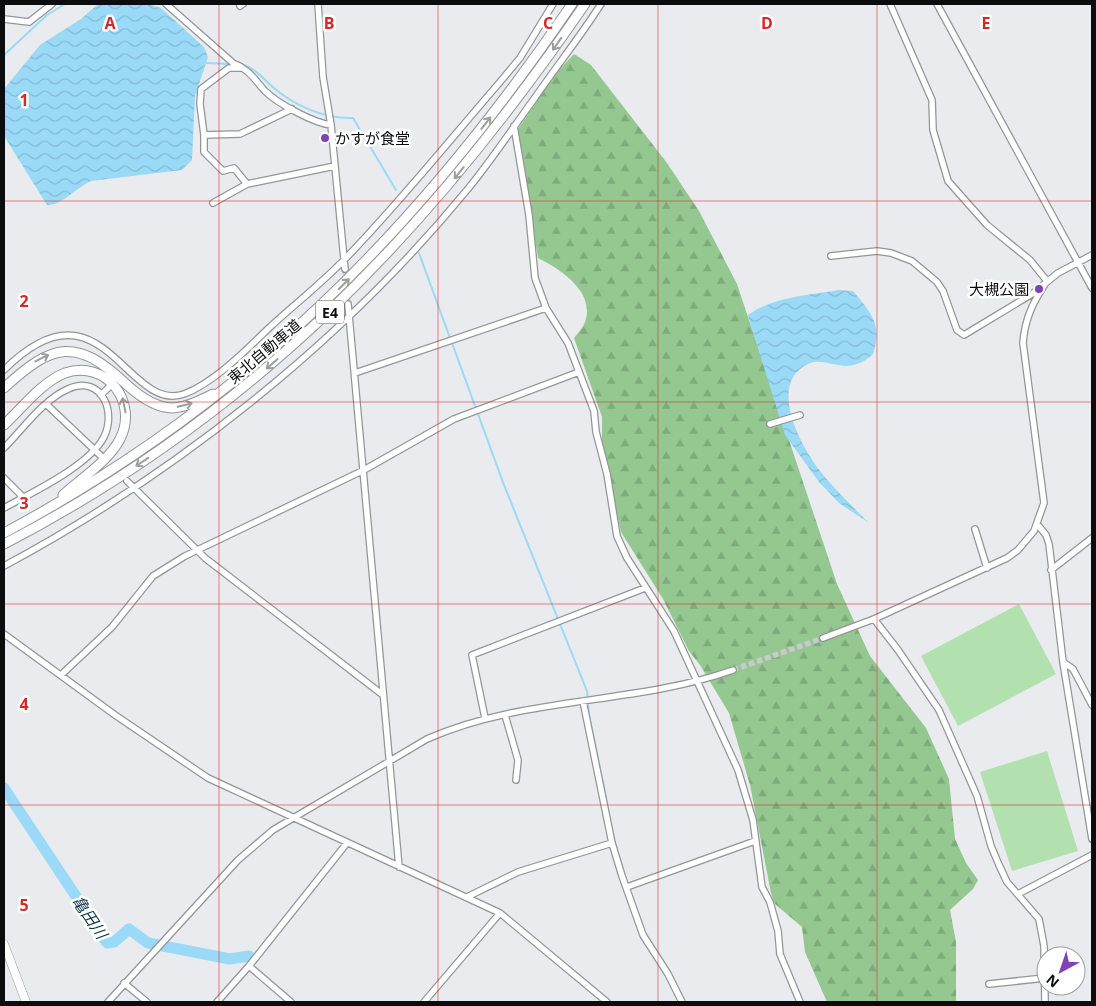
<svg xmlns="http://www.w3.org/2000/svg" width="1096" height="1006" font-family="'Open Sans','Noto Sans JP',sans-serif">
	<defs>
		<pattern id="forest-firs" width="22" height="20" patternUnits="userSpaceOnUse" patternTransform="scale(1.25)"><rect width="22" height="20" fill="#94c890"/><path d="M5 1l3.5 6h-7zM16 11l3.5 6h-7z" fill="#7eab7b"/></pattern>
		<pattern id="water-waves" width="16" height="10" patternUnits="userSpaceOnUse" patternTransform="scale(1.25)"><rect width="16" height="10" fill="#9adaf7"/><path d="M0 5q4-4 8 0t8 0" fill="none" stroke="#83bad3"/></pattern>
	</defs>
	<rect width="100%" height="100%" fill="#e9ebee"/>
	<path fill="#b2e0ae" d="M1019,604L1056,674L958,726L921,656Z
		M1047,751L1078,851L1012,871L980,772Z"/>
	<path fill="url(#forest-firs)" d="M574,54L591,65L667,163L699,211L737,284L837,584L870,656L926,728L949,779L955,839L966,863L978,880L973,889L950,910L956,942V1002H827L805,952L802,927L775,904L771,893L750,785L729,713L700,665L689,651L663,599L621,532L602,446V417L574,338C577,334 583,328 585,322C596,292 560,269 538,258L517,130L558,71Z"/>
	<path fill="url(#water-waves)" d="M98,4H149L161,8L204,47L208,57L195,96L192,160L182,170L91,181C76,188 61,206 47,205L4,136V89L40,45L81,19Z
		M839,290L853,291C871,312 883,326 873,354C847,379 826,355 808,364C768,383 799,442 817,467C832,487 851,505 869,523L839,503L819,482L785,435L749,319L748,315C773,297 809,295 839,290Z"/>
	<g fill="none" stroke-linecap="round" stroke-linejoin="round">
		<path stroke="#9adaf7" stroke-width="2" d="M4,55L47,15L65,4
			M205,63L230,64
			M242,65C255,67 264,80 274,88C295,106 325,119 353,118L396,190
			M419,253L450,338
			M452,343L504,485L587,691L589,715L606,798
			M612,830L614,844
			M641,938L648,948"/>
		<path stroke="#9adaf7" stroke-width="11" d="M4,788L107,943L114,942L129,929L148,943L230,959L249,956"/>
		<path stroke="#c8cacc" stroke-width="5.5" stroke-dasharray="5.5 3" stroke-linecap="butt" d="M552,19L571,36
			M345,269L348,304
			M733,670L823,638"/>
		<defs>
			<path id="minor" d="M166,4L233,63C249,69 254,79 265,91C278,104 314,123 331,125
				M318,4L323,77L331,125L345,269
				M937,4L1092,288
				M240,6L243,4
				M4,19L29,22L52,4
				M242,68H229L201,89L200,104L204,135L240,134L292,109
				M514,126L529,215L535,278L546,308L568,343L594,411L596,432L607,474L617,536L627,558L674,631L738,770L753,820L762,887L770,902L778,931L780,954L800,1002
				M204,135V152L223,171L234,168L247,184
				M213,203L247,184L335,166
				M831,256L877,251L891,253L912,261L937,282L943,291L957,330L964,335L1032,294L1058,273L1092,255
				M348,304L399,867
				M4,370C102,272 126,414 184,394C214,383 247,349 270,327C295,304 322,283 346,258C400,202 449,141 500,82L520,58L553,4
				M355,373L546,308
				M101,395L110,386
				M46,404L101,456
				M770,424L800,415
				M4,448C23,429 43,400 68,389C103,373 119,416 101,442C82,469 33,492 4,508
				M4,478L23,497
				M127,481L205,558L383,695
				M1037,524L1046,535L1049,544L1063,662L1092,839
				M975,529L987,568
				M4,566C177,473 342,342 467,190C491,161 512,129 534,99C556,67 580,37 601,4
				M1051,570L1092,538
				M874,619L898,650L939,710L977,796L991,846L999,865L1007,882L1039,919L1044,946L1045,1002
				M4,634L115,715L208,778L500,913L607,1002
				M823,638L874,619L1007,558L1018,550L1034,531L1044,503L1023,343C1025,318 1033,302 1047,281L1030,260L987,225L948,181L933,130L932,100L890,4
				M1063,662L1073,669L1092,705
				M61,675L112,627L153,576L185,556L364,470L454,419L579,372
				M583,701L612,843L622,876L643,935L668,974L682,1002
				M505,715L518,760L516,780
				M485,718L472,655L645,588
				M627,887L755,841
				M1018,894L1092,855
				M467,897L518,872L612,843
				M249,966L291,1002
				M124,983L147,1002
				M989,984L1045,978
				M108,1002L238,860L273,830L427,739C524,696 634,705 733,670
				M217,1002L249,966L347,843
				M424,1002L500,913"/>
			<path id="major" d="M4,944L26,1002"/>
			<path id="highway" d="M4,388C53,343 76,337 126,384C139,396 155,408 173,408C187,407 201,400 213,394
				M4,425C22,408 42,382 65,373C106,359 139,402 120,439C108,462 81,478 63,495
				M4,533C246,404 419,229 572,4
				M4,544C253,415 428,233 585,4"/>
		</defs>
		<use href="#minor" stroke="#939598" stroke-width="8"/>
		<use href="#major" stroke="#939598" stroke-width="9"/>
		<use href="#highway" stroke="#939598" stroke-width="11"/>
		<use href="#minor" stroke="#fff" stroke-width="5.5"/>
		<use href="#major" stroke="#fff" stroke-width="8"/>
		<use href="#highway" stroke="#fff" stroke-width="9"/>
	</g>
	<defs><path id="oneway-shaft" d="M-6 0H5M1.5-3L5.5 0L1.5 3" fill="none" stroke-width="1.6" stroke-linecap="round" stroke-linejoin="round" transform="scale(1.25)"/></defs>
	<g stroke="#9d9e9e">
		<use href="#oneway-shaft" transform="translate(557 44) rotate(125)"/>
		<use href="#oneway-shaft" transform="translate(486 123) rotate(-52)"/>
		<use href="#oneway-shaft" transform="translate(459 173) rotate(129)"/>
		<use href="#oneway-shaft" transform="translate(344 284) rotate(-45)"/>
		<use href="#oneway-shaft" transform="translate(42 358) rotate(-27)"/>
		<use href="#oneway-shaft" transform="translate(272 364) rotate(139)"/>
		<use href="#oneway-shaft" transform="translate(124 405) rotate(-102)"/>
		<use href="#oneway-shaft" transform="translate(185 405) rotate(-14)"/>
		<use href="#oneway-shaft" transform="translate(142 462) rotate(146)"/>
	</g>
	<path fill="none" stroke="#d62828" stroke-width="1" stroke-opacity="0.55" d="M219,4V1002M438,4V1002M658,4V1002M877,4V1002M4,201H1092M4,402H1092M4,604H1092M4,805H1092"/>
	<g fill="#8341b5" stroke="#fff" stroke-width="2">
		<circle cx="325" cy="138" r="5"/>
		<circle cx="1039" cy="289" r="5"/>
	</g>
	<g text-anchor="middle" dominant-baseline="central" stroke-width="5" stroke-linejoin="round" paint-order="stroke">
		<rect fill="#fff" stroke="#545556" stroke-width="1" x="316" y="300.5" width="28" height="23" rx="4"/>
		<g font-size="14" font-weight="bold" fill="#0b0c0d">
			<text x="330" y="312">E4</text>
		</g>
		<g font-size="15" fill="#0b0c0d" stroke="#fff" text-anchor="start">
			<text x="335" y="138">かすが食堂</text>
			<text x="1029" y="289" text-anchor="end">大槻公園</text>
		</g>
		<g font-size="15" fill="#0b0c0d" stroke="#fff">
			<text transform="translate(264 351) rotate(-40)">東北自動車道</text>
		</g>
		<g font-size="16" font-style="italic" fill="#113747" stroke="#fff">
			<text transform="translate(90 917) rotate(56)">亀田川</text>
		</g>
	</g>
	<g font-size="16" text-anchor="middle" font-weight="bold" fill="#d62828" stroke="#fff" stroke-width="5" stroke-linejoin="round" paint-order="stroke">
		<text x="110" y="29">A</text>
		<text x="329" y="29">B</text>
		<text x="548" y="29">C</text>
		<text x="767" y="29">D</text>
		<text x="986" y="29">E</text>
		<text x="24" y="106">1</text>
		<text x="24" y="307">2</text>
		<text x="24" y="509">3</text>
		<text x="24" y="710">4</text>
		<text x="24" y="911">5</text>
	</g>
	<rect width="1096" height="1006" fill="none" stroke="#0b0c0d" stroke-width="10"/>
	<g transform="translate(1061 971) rotate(220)"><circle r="24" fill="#ffffff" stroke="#9d9e9e"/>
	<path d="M0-4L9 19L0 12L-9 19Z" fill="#8341b5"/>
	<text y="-8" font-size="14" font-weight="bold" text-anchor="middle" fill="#0b0c0d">N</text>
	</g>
</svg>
